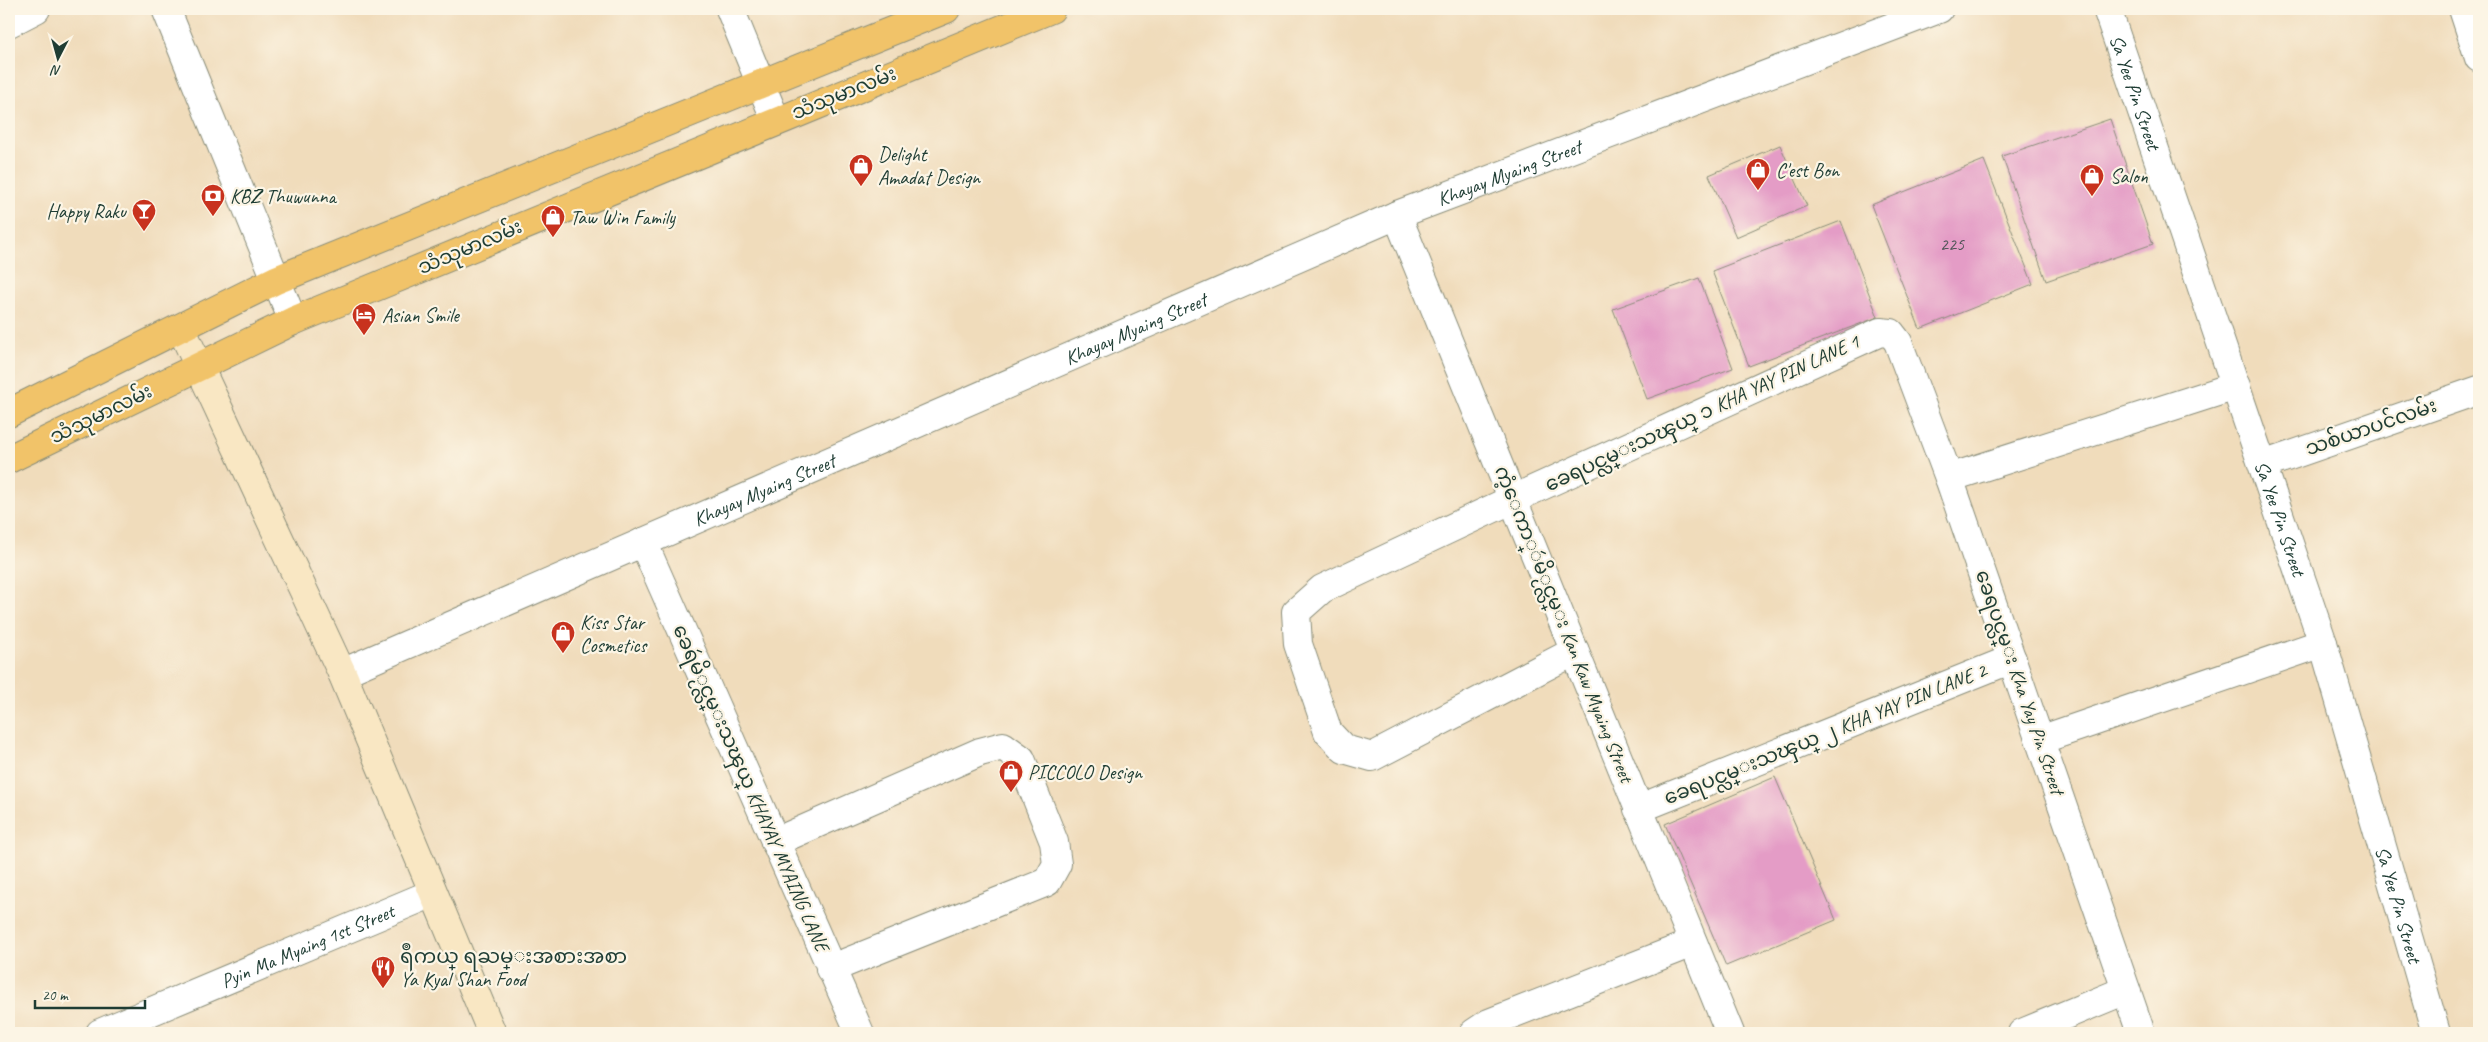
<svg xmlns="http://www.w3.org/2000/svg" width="2488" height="1042" font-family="Caveat,'Noto Sans Myanmar',sans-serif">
	<rect width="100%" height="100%" fill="#fcf5e5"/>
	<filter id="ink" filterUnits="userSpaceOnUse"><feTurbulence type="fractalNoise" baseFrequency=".02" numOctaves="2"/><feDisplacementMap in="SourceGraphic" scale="10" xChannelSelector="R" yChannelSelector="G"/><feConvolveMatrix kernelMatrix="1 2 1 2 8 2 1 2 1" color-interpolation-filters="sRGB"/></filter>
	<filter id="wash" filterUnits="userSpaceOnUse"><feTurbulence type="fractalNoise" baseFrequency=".0096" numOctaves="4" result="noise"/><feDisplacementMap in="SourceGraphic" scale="20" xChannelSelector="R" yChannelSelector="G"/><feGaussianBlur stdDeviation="1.12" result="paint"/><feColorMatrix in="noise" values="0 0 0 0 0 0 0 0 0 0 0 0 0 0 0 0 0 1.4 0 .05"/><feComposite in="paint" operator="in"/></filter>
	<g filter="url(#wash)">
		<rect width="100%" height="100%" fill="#f0dcbb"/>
		<g id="blocks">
			<path fill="#e49cc6" d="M2110,119L2153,244L2046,281L2002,156Z
				M1780,145L1807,206L1736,237L1709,175Z
				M1984,160L2033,284L1920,329L1871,205Z
				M1841,221L1878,317L1749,366L1712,271Z
				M1699,278L1733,368L1647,399L1613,309Z
				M1775,777L1836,920L1726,966L1665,824Z"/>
		</g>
	</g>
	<g filter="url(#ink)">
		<use href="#blocks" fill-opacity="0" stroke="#888c78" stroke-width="1"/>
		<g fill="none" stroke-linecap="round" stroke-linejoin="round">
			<defs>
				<g id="street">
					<path d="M166,9L293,321"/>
					<path d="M730,9L776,121"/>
					<path id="s1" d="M2107,9L2323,643L2436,1033"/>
					<path d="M2463,9L2479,58"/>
					<path d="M9,23L36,9"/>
					<path d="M1397,215L1730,1033"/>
					<path d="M2263,465L2479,390"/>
					<path d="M1949,478L2236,386"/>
					<path d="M643,542L860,1033"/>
					<path d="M1575,651L1372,757L1344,749L1328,732L1298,644L1296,612L1322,589L1513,499L1880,332L1891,333L1898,342L1949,478L2141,1033"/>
					<path id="s2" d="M342,673L1397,215L1939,9"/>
					<path d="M2040,740L2323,643"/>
					<path d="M1638,809L2012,659"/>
					<path d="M775,842L980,752L1003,746L1021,759L1054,842L1057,864L1047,882L830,969"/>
					<path id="s3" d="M100,1033L433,893"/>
					<path d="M1474,1033L1489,1023L1693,943"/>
					<path d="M2022,1033L2126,990"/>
				</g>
				<path id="secondary" d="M181,328L342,673L492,1033"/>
				<path id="primary" d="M9,413L276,280L946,9
					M9,459L293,321L1051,9"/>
			</defs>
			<use href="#street" stroke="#888c78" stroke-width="30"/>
			<use href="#secondary" stroke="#888c78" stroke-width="30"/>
			<use href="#primary" stroke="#888c78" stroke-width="30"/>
			<use href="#street" stroke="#fff" stroke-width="28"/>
			<use href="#secondary" stroke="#f9e7c3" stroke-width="28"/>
			<use href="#primary" stroke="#f1c369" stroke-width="28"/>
		</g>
	</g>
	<defs>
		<symbol id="shop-pin" viewBox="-11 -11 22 30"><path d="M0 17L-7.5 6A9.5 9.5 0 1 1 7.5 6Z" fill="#c8321e" stroke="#fcf5e5"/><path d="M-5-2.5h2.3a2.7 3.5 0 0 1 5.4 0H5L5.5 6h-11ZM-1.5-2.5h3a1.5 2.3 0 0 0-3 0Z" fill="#fff"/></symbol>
		<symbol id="bank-pin" viewBox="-11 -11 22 30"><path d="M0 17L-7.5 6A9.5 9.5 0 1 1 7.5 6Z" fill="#c8321e" stroke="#fcf5e5"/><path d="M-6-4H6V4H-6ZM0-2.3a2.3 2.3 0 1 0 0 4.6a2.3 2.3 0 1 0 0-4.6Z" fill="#fff"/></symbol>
		<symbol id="bar-pin" viewBox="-11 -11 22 30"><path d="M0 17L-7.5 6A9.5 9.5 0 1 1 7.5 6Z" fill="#c8321e" stroke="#fcf5e5"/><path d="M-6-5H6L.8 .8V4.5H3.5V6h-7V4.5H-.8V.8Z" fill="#fff"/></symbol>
		<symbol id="hotel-pin" viewBox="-11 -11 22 30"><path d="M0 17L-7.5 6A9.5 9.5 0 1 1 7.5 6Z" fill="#c8321e" stroke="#fcf5e5"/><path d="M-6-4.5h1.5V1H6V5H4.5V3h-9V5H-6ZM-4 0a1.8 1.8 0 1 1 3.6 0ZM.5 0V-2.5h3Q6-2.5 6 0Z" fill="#fff"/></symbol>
		<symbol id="restaurant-pin" viewBox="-11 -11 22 30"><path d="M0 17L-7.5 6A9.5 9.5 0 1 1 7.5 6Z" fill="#c8321e" stroke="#fcf5e5"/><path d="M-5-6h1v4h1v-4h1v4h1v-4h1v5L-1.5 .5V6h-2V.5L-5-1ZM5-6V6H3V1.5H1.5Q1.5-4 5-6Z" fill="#fff"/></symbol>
	</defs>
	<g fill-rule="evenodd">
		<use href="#shop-pin" x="847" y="152" width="28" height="38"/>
		<use href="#shop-pin" x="1744" y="156" width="28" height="38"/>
		<use href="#shop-pin" x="2078" y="162" width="28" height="38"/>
		<use href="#bank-pin" x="199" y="182" width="28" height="38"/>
		<use href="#bar-pin" x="130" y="197" width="28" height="38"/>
		<use href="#shop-pin" x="539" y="203" width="28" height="38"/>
		<use href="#hotel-pin" x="350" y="301" width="28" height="38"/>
		<use href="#shop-pin" x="549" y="619" width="28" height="38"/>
		<use href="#shop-pin" x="997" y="758" width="28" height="38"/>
		<use href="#restaurant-pin" x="369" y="954" width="28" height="38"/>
	</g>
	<g text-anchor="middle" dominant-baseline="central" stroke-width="4.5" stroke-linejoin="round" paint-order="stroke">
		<g font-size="18" fill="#505558">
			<text x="1952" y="244">225</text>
		</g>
		<g font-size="20" fill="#1f3d34" stroke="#fcf5e5">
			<text stroke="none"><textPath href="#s1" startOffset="88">Sa Yee Pin Street</textPath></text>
			<text transform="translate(844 93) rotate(-22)">သံသုမာလမ်း</text>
			<text stroke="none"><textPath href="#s2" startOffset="1270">Khayay Myaing Street</textPath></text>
			<text transform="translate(470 247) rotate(-23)">သံသုမာလမ်း</text>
			<text stroke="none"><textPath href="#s2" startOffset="865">Khayay Myaing Street</textPath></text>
			<text transform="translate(1702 413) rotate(-25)">ခေရပင္လမ္းသၾယ္ ၁ KHA YAY PIN LANE 1</text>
			<text transform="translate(101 414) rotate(-26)">သံသုမာလမ်း</text>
			<text transform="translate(2371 427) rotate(-19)">သစ်ယာပင်လမ်း</text>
			<text stroke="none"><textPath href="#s2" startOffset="460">Khayay Myaing Street</textPath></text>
			<text stroke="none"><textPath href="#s1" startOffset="538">Sa Yee Pin Street</textPath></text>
			<text transform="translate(1564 624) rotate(68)">ကံ့ေကာ္ဴမိႂင္လမ္း Kan Kaw Myaing Street</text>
			<text transform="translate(2020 682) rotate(71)">ခေရပင္လမ္း Kha Yay Pin Street</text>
			<text transform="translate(1825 734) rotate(-22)">ခေရပင္လမ္းသၾယ္ ၂ KHA YAY PIN LANE 2</text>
			<text transform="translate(751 788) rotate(66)">ခေရဴမိႂင္လမ္းသၾယ္ KHAYAY MYAING LANE</text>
			<text stroke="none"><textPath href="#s1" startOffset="942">Sa Yee Pin Street</textPath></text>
			<text stroke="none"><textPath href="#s3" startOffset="225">Pyin Ma Myaing 1st Street</textPath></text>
		</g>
		<g font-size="20" fill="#1f3d34" stroke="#fcf5e5" text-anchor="start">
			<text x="878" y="154">Delight<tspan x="878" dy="23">Amadat Design</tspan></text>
			<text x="1776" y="170">C'est Bon</text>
			<text x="2110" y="176">Salon</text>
			<text x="230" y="196">KBZ Thuwunna</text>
			<text x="126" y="211" text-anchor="end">Happy Raku</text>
			<text x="570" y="217">Taw Win Family</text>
			<text x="382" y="315">Asian Smile</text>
			<text x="580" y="622">Kiss Star<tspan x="580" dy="23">Cosmetics</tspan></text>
			<text x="1028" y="772">PICCOLO Design</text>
			<text x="400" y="956">ရဳကယ္ ရႀမ္းအစားအစာ<tspan x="400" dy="23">Ya Kyal Shan Food</tspan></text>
		</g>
	</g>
	<rect width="2488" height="1042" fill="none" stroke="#fcf5e5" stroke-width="30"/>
	<g transform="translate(58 58) rotate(186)" stroke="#fcf5e5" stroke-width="4" paint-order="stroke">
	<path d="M0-4L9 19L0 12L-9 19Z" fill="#1f3d34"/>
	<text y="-8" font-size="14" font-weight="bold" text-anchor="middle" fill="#1f3d34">N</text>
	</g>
	<path d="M35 1000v8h110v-8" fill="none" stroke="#1f3d34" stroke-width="2.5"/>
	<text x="42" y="1000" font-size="15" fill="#1f3d34" stroke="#fcf5e5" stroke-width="4" paint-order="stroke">20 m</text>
</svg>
